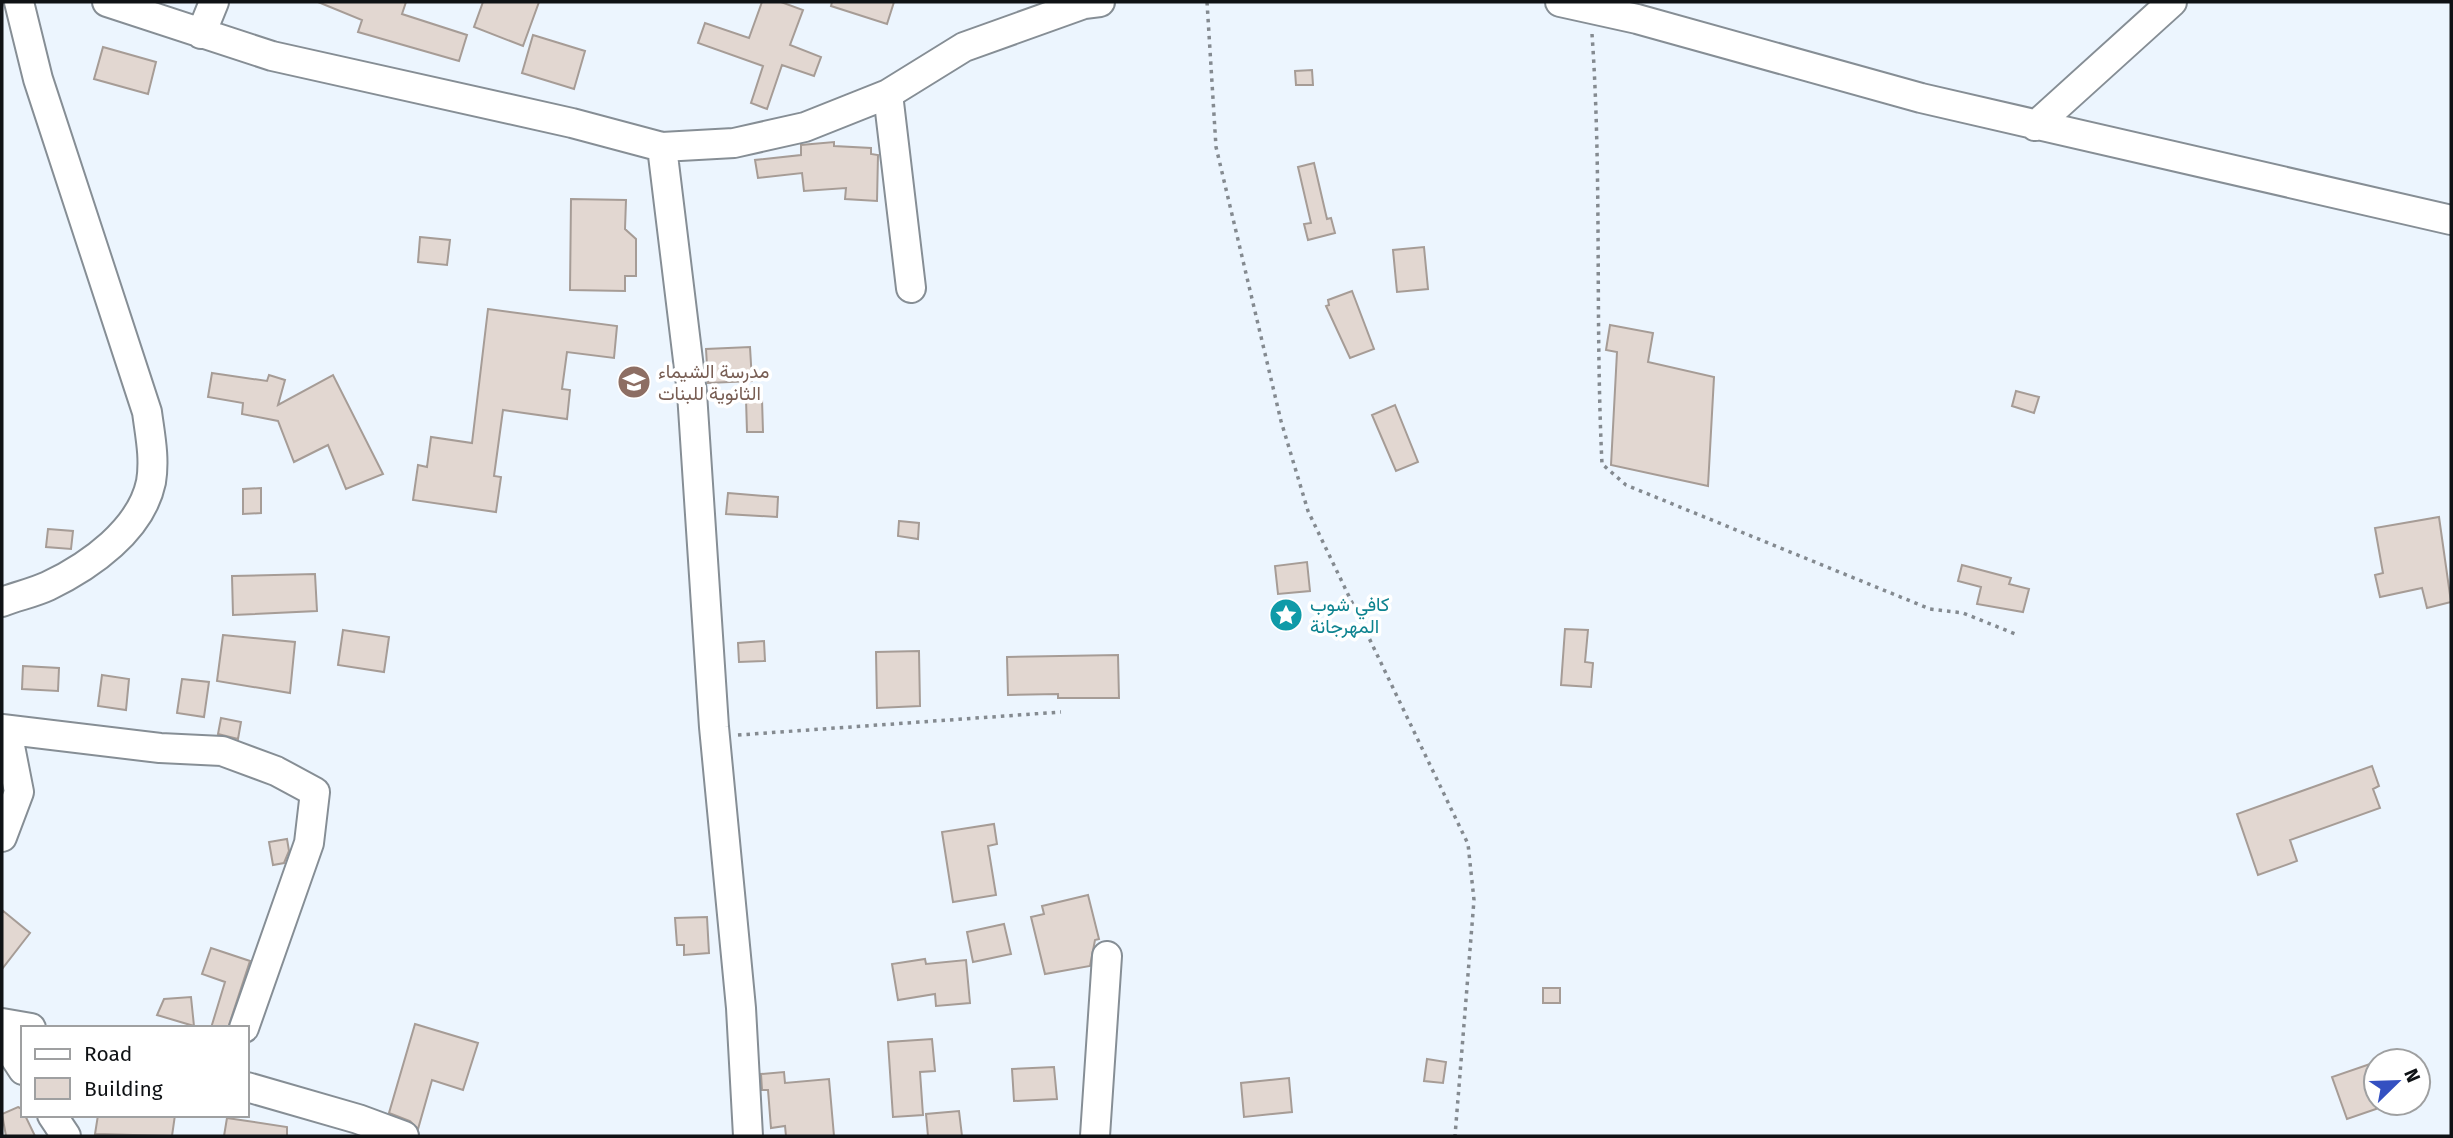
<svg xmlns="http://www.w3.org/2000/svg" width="2453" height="1138" font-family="'Fira Sans',Vazirmatn,sans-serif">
	<rect width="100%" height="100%" fill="#ecf5fe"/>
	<path fill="#e2d7d1" stroke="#a69c96" stroke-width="2" d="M318,2H406L402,14L467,35L459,61L358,32L362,20Z
		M483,2H539L523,46L474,27Z
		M762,2H781L803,10L790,45L821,57L814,76L782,65L767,109L751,103L763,66L698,43L705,23L749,38Z
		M832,2H894L887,24L831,6Z
		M533,35L585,51L574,89L522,73Z
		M103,47L156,62L148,94L94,79Z
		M1312,70L1313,85H1296L1295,71Z
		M834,142V146L871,148V154L878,155L877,201L845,199L846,188L804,191L802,173L758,178L755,160L801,155V145Z
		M1314,163L1327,219L1331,218L1335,233L1308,240L1304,224L1311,223L1298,167Z
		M571,199L626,200L625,229L636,239V276H625V291L570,290Z
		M420,237L450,240L447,265L418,262Z
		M1424,247L1428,289L1397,292L1393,250Z
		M1352,291L1374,349L1350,358L1326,306L1329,305L1328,300Z
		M488,309L617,326L614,358L567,352L562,389L570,390L567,419L503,410L494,476L501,477L496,512L413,500L418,465L427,467L431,437L472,443Z
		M1610,325L1653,333L1648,362L1714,377L1708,486L1611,465L1617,352L1606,350Z
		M750,347L752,381L708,383L706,349Z
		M212,373L267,381L269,375L285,380L278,405L333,375L383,474L346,489L328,445L294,462L278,421L242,414L243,403L208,397Z
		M2016,391L2039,397L2034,413L2012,406Z
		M746,399H762L763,432H747Z
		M1395,405L1418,462L1396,471L1372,415Z
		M261,488V513L243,514V489Z
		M728,493L778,497L777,517L726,514Z
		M2439,517L2451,602L2427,608L2422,588L2380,597L2375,575L2383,573L2375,528Z
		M899,521L919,523L918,539L898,536Z
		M48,529L73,531L71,549L46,547Z
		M1307,562L1310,591L1278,594L1275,566Z
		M1962,565L2011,578L2009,584L2029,589L2023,612L1977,604L1981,587L1958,581Z
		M315,574L317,611L233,615L232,576Z
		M1565,629L1588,630L1585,662L1593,663L1591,687L1561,685Z
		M343,630L389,637L384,672L338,665Z
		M223,635L295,642L290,693L217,681Z
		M764,641L765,661L739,662L738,643Z
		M919,651L920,706L877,708L876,652Z
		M1118,655L1119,698H1058V694L1008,695L1007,657Z
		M23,666L59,668L58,691L22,689Z
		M102,675L129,679L126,710L98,706Z
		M182,679L209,682L204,717L177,713Z
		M221,718L241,722L238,739L218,734Z
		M2372,766L2379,786L2373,789L2380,808L2290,840L2297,861L2258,875L2237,814Z
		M994,824L997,844L988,846L996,895L953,902L942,832Z
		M287,839L289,851L284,863L273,865L269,842Z
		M1088,895L1099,939L1095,940L1090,966L1045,974L1031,917L1044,914L1042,906Z
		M2,910L30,933L2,969Z
		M707,917L709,953L684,955V945H677L675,918Z
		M1004,924L1011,954L973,962L967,932Z
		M211,948L250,961L228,1028H211L225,982L202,974Z
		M925,959L926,964L966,960L970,1003L936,1006L935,994L898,1000L892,964Z
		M1543,988H1560V1003H1543Z
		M191,997L194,1026L157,1015L164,999Z
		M415,1024L478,1043L463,1090L432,1080L418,1129L410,1121L389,1113Z
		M932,1039L935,1071L920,1072L923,1115L893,1117L888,1042Z
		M1427,1059L1446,1062L1443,1083L1424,1081Z
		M2376,1062V1109L2347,1119L2332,1077Z
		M1054,1067L1057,1099L1014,1101L1012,1069Z
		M784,1072L785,1083L829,1079L834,1136H786L785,1126L771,1128L768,1090H762L761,1074Z
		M1289,1078L1292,1112L1244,1117L1241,1083Z
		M18,1107L22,1109L35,1136H6L2,1114Z
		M959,1111L962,1136H928L926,1114Z
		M98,1115H175L172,1136L95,1134Z
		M227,1118L287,1127V1136H224Z"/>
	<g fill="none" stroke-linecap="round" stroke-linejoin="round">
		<defs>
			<path id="minor" d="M107,2L272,56L572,123L662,147L734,143L805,127L888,94L964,47L1084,4L1100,2
				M1560,2L1637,19L1921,98L2451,220
				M201,34L214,2
				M888,94L911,288
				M2035,126L2172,2
				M662,147L692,393L714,727L741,1008L748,1136
				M2,602C17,596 33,593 48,586C90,566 141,530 151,482C155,458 150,435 147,412L38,79L19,2
				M2,729L160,748L222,751L276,771L315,792L309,843L244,1028
				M2,731L9,741L19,792L2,837
				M2,1023L31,1028
				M2,1038L23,1070
				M247,1087L358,1119L404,1136
				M52,1115L66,1136
				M1095,1136L1107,956"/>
		</defs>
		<use href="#minor" stroke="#868e95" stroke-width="32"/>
		<path stroke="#848a90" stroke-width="3.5" stroke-dasharray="3.5 5" stroke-linecap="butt" d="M1207,2L1216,147L1281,421L1308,511L1468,844L1474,900L1455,1136
			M1592,34C1602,177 1595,321 1602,464L1626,485L1930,609L1963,613L2018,635
			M738,735L1061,712"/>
		<use href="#minor" stroke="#fff" stroke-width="28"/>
	</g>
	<defs>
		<symbol id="school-disc" viewBox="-11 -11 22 22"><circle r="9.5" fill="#8d6e63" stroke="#fff"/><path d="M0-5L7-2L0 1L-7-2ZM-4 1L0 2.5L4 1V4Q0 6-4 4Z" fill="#fff"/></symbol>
		<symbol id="sight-disc" viewBox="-11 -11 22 22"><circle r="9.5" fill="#0f9aa8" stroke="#fff"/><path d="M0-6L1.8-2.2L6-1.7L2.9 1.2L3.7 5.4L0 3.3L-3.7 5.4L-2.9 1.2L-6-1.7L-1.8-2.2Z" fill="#fff"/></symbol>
	</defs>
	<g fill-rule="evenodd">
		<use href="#school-disc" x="615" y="363" width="38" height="38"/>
		<use href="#sight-disc" x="1267" y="596" width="38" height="38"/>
	</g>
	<g text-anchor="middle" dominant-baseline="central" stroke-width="7" stroke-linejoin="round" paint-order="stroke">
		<g font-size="19" fill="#785e54" stroke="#fff" text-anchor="start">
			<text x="658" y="371">مدرسة الشيماء<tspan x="658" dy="22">الثانوية للبنات</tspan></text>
		</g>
		<g font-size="19" fill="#0d838f" stroke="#fff" text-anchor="start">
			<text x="1310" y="604">كافي شوب<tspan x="1310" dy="22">المهرجانة</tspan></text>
		</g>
	</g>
	<rect width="2453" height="1138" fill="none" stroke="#0f1215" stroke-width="7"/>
	<rect x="21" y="1026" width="228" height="91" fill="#ffffff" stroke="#9fa0a1" stroke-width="2"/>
	<rect x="35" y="1049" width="35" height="10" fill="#ffffff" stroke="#9fa0a1" stroke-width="2"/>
	<text x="84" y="1061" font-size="21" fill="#0f1215">Road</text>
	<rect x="35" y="1078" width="35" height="21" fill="#e2d7d1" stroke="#9fa0a1" stroke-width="2"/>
	<text x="84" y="1096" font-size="21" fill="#0f1215">Building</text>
	<g transform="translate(2397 1082) rotate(67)"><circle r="33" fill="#ffffff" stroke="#9fa0a1" stroke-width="2"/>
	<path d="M0-5L12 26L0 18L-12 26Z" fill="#3450c1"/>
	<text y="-10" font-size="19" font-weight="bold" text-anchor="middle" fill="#0f1215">N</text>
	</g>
</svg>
